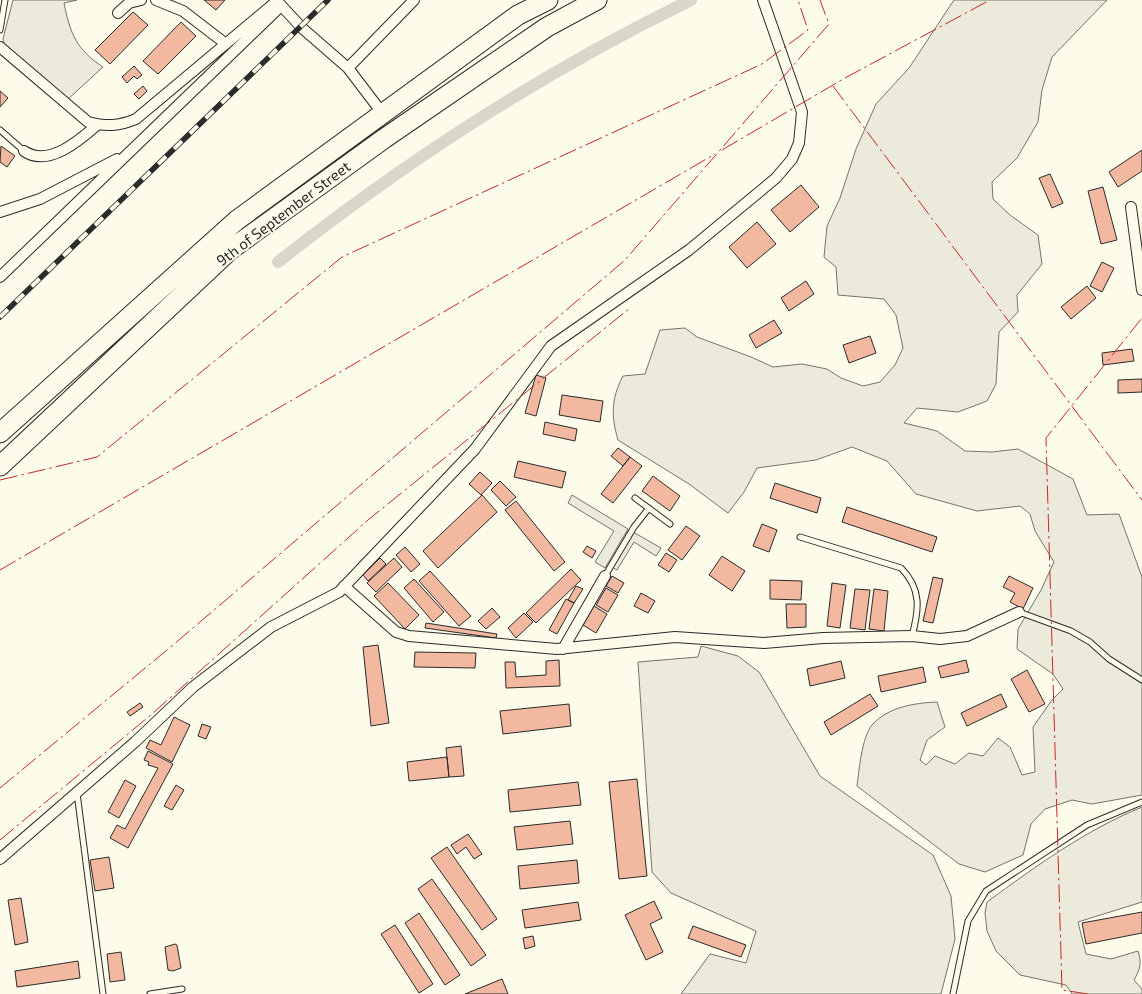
<svg xmlns="http://www.w3.org/2000/svg" width="1142" height="994" font-family="'Exo 2',sans-serif">
	<rect width="100%" height="100%" fill="#fdfbea"/>
	<path fill="#ecebdb" stroke="#74746e" d="M13,0H77L64,3C70,34 77,50 103,67L68,99L5,46L3,39Z
		M954,0H1107L1052,57L1042,90L1038,122L1017,158L992,182L993,199L1010,215L1038,235L1042,264L1017,295L1018,312L999,332L996,384L987,401L958,412L917,408L904,423L937,431L965,451L992,452L1018,449L1073,479L1087,515L1119,514L1142,577V795L1092,804L1072,800L1045,809L1031,824L1023,855L985,872L959,864L857,786C859,770 862,737 872,725C888,707 914,703 937,702L945,727L927,740L920,760L926,765L935,756L955,764L969,753L983,756L998,738L1010,747L1022,775L1035,772L1033,727L1052,700L1063,689L1053,674L1017,649L1018,629L1041,590L1054,562L1035,531L1030,514L1020,506L977,511L916,494L887,461L852,447L816,460L757,468L744,492L728,513L689,484L618,440C611,416 611,399 623,376L645,374L660,330L685,328L697,337L751,357L773,367L802,364L827,369L841,378L863,386L880,382L895,365L903,348L896,315L884,299L838,295L836,267L824,257L827,226L840,198L856,149L876,104L909,68Z
		M572,495L628,529L605,568L595,562L614,531L568,503Z
		M633,532L661,548L656,556L634,542L617,570L612,567Z
		M701,646L738,656L759,672L820,776L933,855L951,896L955,939L941,994H681L710,954L746,963L756,931L671,893L652,872L638,662L698,657Z
		M1142,807V902L1078,922L1086,954L1111,959L1138,951C1142,964 1140,969 1134,980L1142,989V994H1072L1066,985L1020,975L996,951L987,931L985,913L987,902C1036,866 1086,830 1142,807Z"/>
	<g fill="none" stroke-linecap="round" stroke-linejoin="round">
		<path stroke="#d8d7c9" stroke-width="12" d="M278,262C407,160 543,72 691,0"/>
	</g>
	<path fill="#f2b8a0" stroke="#2b2b2b" d="M204,0H225L216,10Z
		M133,12L148,25L110,64L95,50Z
		M181,22L196,36L158,74L143,61Z
		M134,66L142,75L137,79L134,76L127,83L122,77Z
		M143,86L147,91L139,99L134,94Z
		M0,91L8,98L0,107Z
		M1,146L15,156L7,167L0,162Z
		M1142,150V171L1118,187L1109,172Z
		M1050,174L1063,203L1052,208L1039,178Z
		M801,185L819,207L790,232L771,210Z
		M1103,187L1117,240L1101,244L1088,191Z
		M757,222L776,244L747,268L729,247Z
		M1102,262L1114,268L1102,292L1090,286Z
		M806,281L814,294L789,311L781,298Z
		M1087,286L1096,298L1071,319L1061,307Z
		M774,320L782,333L756,348L749,335Z
		M870,336L876,353L849,363L843,345Z
		M1132,349L1134,361L1103,365L1102,353Z
		M536,375L546,378L536,416L525,413Z
		M1142,379V392L1118,393V380Z
		M562,395L603,401L600,422L559,415Z
		M545,422L577,429L575,441L543,434Z
		M618,448L630,457L623,466L611,456Z
		M630,457L642,466L613,503L601,494Z
		M518,461L566,472L562,488L514,477Z
		M480,472L492,483L481,495L469,484Z
		M653,476L680,496L670,511L642,491Z
		M500,481L516,497L506,506L491,490Z
		M775,483L821,498L817,513L770,498Z
		M482,495L497,512L438,568L423,551Z
		M516,501L565,562L554,571L505,510Z
		M847,507L937,537L932,552L842,522Z
		M762,524L777,530L769,552L753,546Z
		M686,526L700,536L682,560L668,550Z
		M587,546L596,551L592,558L583,552Z
		M405,547L420,564L411,572L396,555Z
		M666,553L677,560L669,572L658,565Z
		M722,556L745,571L732,591L709,575Z
		M380,558L386,564L368,581L363,575Z
		M394,558L402,567L376,592L367,583Z
		M571,569L581,580L536,623L526,613Z
		M430,571L471,616L459,626L419,581Z
		M612,576L624,583L618,593L606,586Z
		M1009,576L1033,588L1023,609L1010,602L1015,593L1003,587Z
		M933,577L943,579L933,623L923,621Z
		M414,579L444,612L433,622L404,588Z
		M770,580L802,581L801,600L770,599Z
		M388,583L419,615L405,629L374,596Z
		M832,583L846,585L840,628L827,626Z
		M576,586L583,589L574,603L568,600Z
		M606,588L618,595L608,612L596,605Z
		M855,589L870,590L865,630L850,628Z
		M874,589L888,591L884,631L869,629Z
		M641,593L655,601L648,613L634,606Z
		M566,599L574,603L557,634L549,630Z
		M786,604H806V627L787,628Z
		M594,606L607,614L596,633L583,625Z
		M492,608L500,617L486,629L478,621Z
		M524,613L533,622L516,638L508,628Z
		M426,623L497,634L496,638L425,628Z
		M378,645L389,723L371,726L363,647Z
		M415,652L476,653L475,668L414,667Z
		M559,660L560,686L506,688L505,662H515L516,677L546,675V661Z
		M966,660L969,672L941,678L938,667Z
		M841,661L845,678L810,686L807,669Z
		M923,667L926,682L881,692L878,676Z
		M1027,670L1045,704L1029,712L1011,679Z
		M870,694L878,706L831,735L824,722Z
		M1001,694L1007,707L967,726L961,713Z
		M140,703L143,707L130,716L127,712Z
		M569,704L571,726L503,734L500,711Z
		M174,717L190,725L172,762L146,748L150,740L161,745Z
		M202,724L211,727L206,739L198,736Z
		M461,746L464,776L449,777L446,748Z
		M148,751L173,764L128,848L110,838L117,825L125,829L158,768L148,765L149,762L144,760Z
		M447,757L449,777L409,781L407,762Z
		M637,779L647,876L619,879L609,782Z
		M125,780L136,786L119,818L108,812Z
		M578,782L581,805L510,812L508,790Z
		M176,785L184,790L172,810L164,806Z
		M570,821L573,844L517,850L514,827Z
		M468,834L482,854L474,859L466,847L457,854L451,845Z
		M447,847L497,919L482,930L431,858Z
		M109,857L114,888L95,891L90,860Z
		M577,860L579,883L520,889L518,866Z
		M432,879L486,955L471,966L418,889Z
		M21,898L28,942L15,945L8,900Z
		M654,901L662,918L650,924L663,952L646,960L625,915Z
		M578,902L581,920L525,928L522,910Z
		M1142,912V933L1086,944L1082,923Z
		M419,913L460,975L445,985L405,923Z
		M395,925L433,984L419,993L381,934Z
		M693,926L746,945L741,957L688,938Z
		M533,936L535,946L525,949L523,938Z
		M175,944L177,945L181,968L173,971L168,970L165,947Z
		M121,952L125,980L110,982L107,954Z
		M78,961L80,978L17,987L15,971Z
		M502,979L508,994H465Z"/>
	<g fill="none" stroke-linecap="round" stroke-linejoin="round">
		<defs>
			<path id="lane" d="M0,30L5,0
				M0,130L24,151
				M635,498L670,524
				M800,537L901,568C922,589 919,610 912,636
				M605,576L634,527L649,508
				M1019,612L1071,631L1090,642L1109,659L1142,680
				M77,793L103,994
				M150,994L182,989
				M953,994L968,921L986,891L1087,825L1142,802"/>
			<path id="street" d="M156,0L183,11L226,44
				M278,2L302,28L348,68L383,114
				M118,13L129,3L141,0
				M0,47L88,122C107,127 119,126 136,119L277,1
				M348,68L414,0
				M24,151C48,168 80,140 97,125
				M1131,207L1142,290
				M0,212L40,199L117,159
				M0,277L280,7
				M344,586L396,632L409,636L557,649L675,637L764,643L823,638L912,636L940,639L967,636L1019,612
				M563,649L605,576
				M0,859L135,742L193,687L271,627L339,592L475,449L551,346L689,250L776,178L792,159L799,143L802,112L763,0"/>
			<path id="highway" d="M0,433L237,220L518,15L548,0
				M0,466L230,250L385,138L547,27L597,0"/>
		</defs>
		<use href="#lane" stroke="#2b2b2b" stroke-width="7"/>
		<use href="#street" stroke="#2b2b2b" stroke-width="12"/>
		<use href="#highway" stroke="#2b2b2b" stroke-width="21"/>
		<use href="#lane" stroke="#fdfbea" stroke-width="5"/>
		<use href="#street" stroke="#fdfbea" stroke-width="10"/>
		<use href="#highway" stroke="#fdfbea" stroke-width="19"/>
		<defs>
			<path id="rail" d="M0,317L328,0"/>
		</defs>
		<use href="#rail" stroke="#2b2b2b" stroke-width="5.5"/>
		<use href="#rail" stroke="#fdfbea" stroke-width="4" stroke-dasharray="11" stroke-linecap="butt"/>
		<path stroke="#c62828" stroke-width="1" stroke-dasharray="18 4 2.5 4" stroke-linecap="butt" d="M833,86L1142,500
			M722,150L845,78L990,0
			M0,480L97,457L342,257L762,64L808,30L798,0
			M0,570L715,154
			M0,788L173,645L625,260L829,24L820,0
			M0,840L152,714L368,520L630,308
			M1088,994L1062,990L1046,438L1142,318"/>
	</g>
	<g text-anchor="middle" dominant-baseline="central" stroke-width="4" stroke-linejoin="round" paint-order="stroke">
		<g font-size="15" fill="#2b2b2b" stroke="#fdfbea">
			<text transform="translate(283 213) rotate(-37)">9th of September Street</text>
		</g>
	</g>
</svg>
